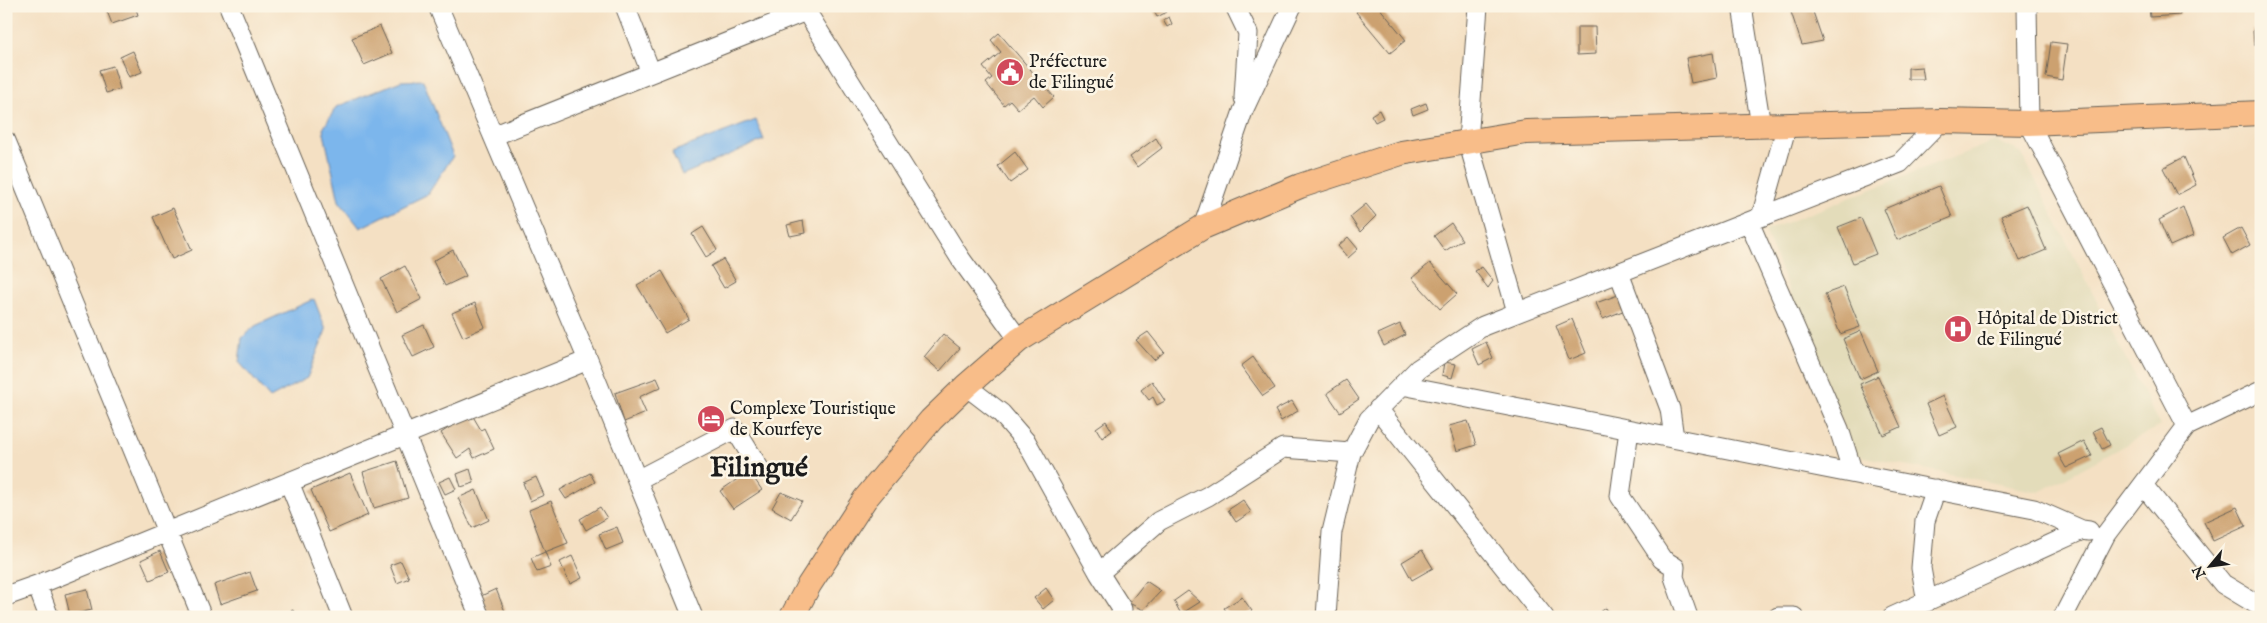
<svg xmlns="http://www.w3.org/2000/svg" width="2267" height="623" font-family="'IM FELL English',serif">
	<rect width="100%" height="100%" fill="#fcf5e5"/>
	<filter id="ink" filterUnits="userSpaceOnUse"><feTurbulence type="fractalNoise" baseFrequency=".02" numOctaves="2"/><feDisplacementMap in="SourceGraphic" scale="10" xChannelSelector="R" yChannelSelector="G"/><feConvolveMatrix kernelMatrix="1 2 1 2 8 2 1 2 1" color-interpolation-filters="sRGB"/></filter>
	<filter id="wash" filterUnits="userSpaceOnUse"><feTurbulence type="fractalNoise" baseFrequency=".0096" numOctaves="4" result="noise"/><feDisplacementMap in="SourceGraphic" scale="20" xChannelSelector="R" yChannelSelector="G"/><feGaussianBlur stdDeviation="1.12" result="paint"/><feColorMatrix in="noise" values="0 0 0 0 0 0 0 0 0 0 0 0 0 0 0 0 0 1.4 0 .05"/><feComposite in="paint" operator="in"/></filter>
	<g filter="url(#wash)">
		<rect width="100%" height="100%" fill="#f4e0c3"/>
		<path fill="#e3dcba" d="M1995,141L2021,152L2160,426L2039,492L1855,455L1765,231Z"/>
		<path fill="#7bb6ec" stroke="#4c6984" d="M423,80L453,156L428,194L360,228L339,201L323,129L336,107L401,81Z
			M756,120L764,140L682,175L672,152Z
			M314,299L326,330L307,378L270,398L239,362L242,338L255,326Z"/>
		<g id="blocks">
			<path fill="#cca16f" d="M105,6H135L138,15L112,24Z
				M1158,6H1163L1167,12L1157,17L1153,9Z
				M1363,6H1378L1406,40L1390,53L1356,12Z
				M1789,6H1811L1823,41L1802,45Z
				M2149,6H2179L2180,15L2150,17Z
				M1169,17L1172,24L1167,27L1163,20Z
				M380,26L392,53L364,65L352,38Z
				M1577,27H1595L1596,54L1577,55Z
				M2253,30H2261V45H2254Z
				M999,33L1054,97L1043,107L1034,96L1018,109L1010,100L1004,105L986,83L992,78L983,67L1001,52L991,40Z
				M2051,42L2067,44L2062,80L2046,77Z
				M133,51L142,72L129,77L120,57Z
				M1713,53L1717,78L1691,83L1686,58Z
				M113,66L120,89L106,93L99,70Z
				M1922,67L1924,79H1908V68Z
				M1426,103L1428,109L1413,115L1411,109Z
				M1379,110L1383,118L1375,122L1371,115Z
				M1156,138L1162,148L1137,167L1130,157Z
				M1015,152L1028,170L1010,183L998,166Z
				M2184,157L2196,185L2177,195L2163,168Z
				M1939,186L1952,217L1897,240L1884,209Z
				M1366,204L1376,216L1360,232L1350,217Z
				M2027,205L2046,250L2020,261L2001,216Z
				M2183,207L2193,236L2170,246L2159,220Z
				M173,208L192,250L172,259L153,217Z
				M1861,218L1876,254L1853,263L1838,227Z
				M803,221L805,233L790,236L787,225Z
				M1451,223L1462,240L1445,251L1434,236Z
				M703,227L717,250L706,257L692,234Z
				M2241,228L2250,245L2232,255L2223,238Z
				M1348,237L1358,249L1348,258L1338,246Z
				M453,250L466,276L445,286L433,261Z
				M723,259L736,281L724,288L711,266Z
				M1430,263L1457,294L1440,309L1412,278Z
				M405,266L422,299L397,312L381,279Z
				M1482,267L1493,281L1488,288L1475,271Z
				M662,271L689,319L665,333L637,285Z
				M1844,287L1860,327L1840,334L1825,294Z
				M1618,295L1625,310L1603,319L1596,303Z
				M475,303L485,327L463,337L452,313Z
				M1572,319L1586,353L1569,360L1556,326Z
				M1400,324L1405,335L1384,346L1378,334Z
				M424,325L434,347L413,357L402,335Z
				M1861,331L1878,371L1860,379L1843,339Z
				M1148,332L1164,352L1154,360L1136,340Z
				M943,334L960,348L940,371L924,357Z
				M1486,342L1493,358L1479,365L1472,349Z
				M1253,357L1275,388L1263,396L1241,366Z
				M1444,362L1456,364L1452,378L1442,375Z
				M1878,376L1901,427L1883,435L1860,384Z
				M657,378L661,387L639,397L646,413L624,422L615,393Z
				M1346,380L1359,399L1340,412L1327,393Z
				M1152,381L1165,401L1157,405L1153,397L1149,400L1141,390Z
				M1943,396L1957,427L1939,435L1926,404Z
				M1292,401L1298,411L1281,421L1275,410Z
				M471,413L481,430L484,428L494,449L474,458L470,449L457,458L441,433Z
				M1106,421L1112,431L1102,438L1096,428Z
				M1468,421L1476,445L1457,451L1449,426Z
				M2101,427L2110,445L2102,449L2093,431Z
				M2084,441L2092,456L2066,468L2058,454Z
				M397,461L408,498L374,508L363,472Z
				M470,469L474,483L461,487L457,474Z
				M749,471L762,490L733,509L720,491Z
				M350,473L368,515L329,532L311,490Z
				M590,473L595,482L566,499L560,490Z
				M450,477L456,489L445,494L439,482Z
				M536,477L544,495L530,501L523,483Z
				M476,490L489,520L472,528L458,498Z
				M781,492L802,501L791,519L772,508Z
				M1243,500L1251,512L1236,522L1228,510Z
				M551,501L568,543L545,552L529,510Z
				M600,507L607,518L586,530L580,519Z
				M2237,507L2246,526L2213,541L2204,522Z
				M617,527L623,543L606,550L599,534Z
				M1422,550L1433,568L1412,580L1402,562Z
				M160,551L169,572L150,580L141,560Z
				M545,552L551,567L537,572L531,558Z
				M572,556L582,578L570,584L560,562Z
				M401,561L409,578L397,583L390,565Z
				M250,572L257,591L220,604L214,585Z
				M1146,581L1161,591L1143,610L1129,603Z
				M1046,588L1054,600L1043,609L1034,598Z
				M87,589L92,610L70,615L65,594Z
				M496,589L506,614L489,617L481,596Z
				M1188,591L1200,602L1181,614L1174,601Z
				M1242,597L1252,611L1242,617H1230L1224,608Z
				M1606,608L1611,617H1593Z
				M293,610L296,617H277Z"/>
		</g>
	</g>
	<g filter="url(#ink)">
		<use href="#blocks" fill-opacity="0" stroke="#686156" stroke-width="1"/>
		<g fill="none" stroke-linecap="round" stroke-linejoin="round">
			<defs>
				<path id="minor" d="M229,6L480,617
					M438,6L588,360L693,617
					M625,6L651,73
					M803,6L960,258L1019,340
					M1235,6L1248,33L1244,98
					M1478,6L1468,141L1517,312
					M1742,6L1761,126
					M2027,6L2029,123L2187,426L2106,534L2063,617
					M493,136L806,11
					M6,141L202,617
					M1761,217L1900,163L1941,121
					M1749,222L1839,429L1853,473
					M1203,227L1243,111L1292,6
					M1619,273L1670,409L1674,438
					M1402,385L2034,509L2082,530
					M966,386L1001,413L1027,443L1099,573
					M1378,409L1544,617
					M2187,426L2261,391
					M1629,430L1620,496L1662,559L1675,567L1674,577L1688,617
					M637,480L735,429L759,468
					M289,482L343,617
					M2143,485L2223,584L2261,607
					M37,585L49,617
					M6,596L37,585L588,360
					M1927,602L1921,568L1925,521L1936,489
					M1120,617L1122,609L1099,573L1159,521L1208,496L1283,448L1351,453
					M1326,617L1332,532L1351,453L1369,419L1418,369L1483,326L1761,217L1787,125
					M1778,617H1794
					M1892,617L2082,530L2089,531"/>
				<path id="major" d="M792,617L809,585L865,499L931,420L966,386L1019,340L1203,227L1300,186L1401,153L1526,132L1941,121L2029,123L2261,113"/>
			</defs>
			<use href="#minor" stroke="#686156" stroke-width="21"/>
			<use href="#major" stroke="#686156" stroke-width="26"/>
			<use href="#minor" stroke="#fff" stroke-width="19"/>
			<use href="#major" stroke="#f8bd89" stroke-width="24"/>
		</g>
	</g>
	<defs>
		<symbol id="civic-disc" viewBox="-11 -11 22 22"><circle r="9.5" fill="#d1495b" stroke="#fcf5e5"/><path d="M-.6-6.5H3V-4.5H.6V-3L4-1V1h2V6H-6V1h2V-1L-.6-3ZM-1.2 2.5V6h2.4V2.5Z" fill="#fff"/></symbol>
		<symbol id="hospital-disc" viewBox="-11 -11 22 22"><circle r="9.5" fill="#d1495b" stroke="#fcf5e5"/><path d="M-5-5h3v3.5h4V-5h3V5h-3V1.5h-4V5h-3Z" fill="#fff"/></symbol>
		<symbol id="hotel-disc" viewBox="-11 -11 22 22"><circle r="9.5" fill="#d1495b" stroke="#fcf5e5"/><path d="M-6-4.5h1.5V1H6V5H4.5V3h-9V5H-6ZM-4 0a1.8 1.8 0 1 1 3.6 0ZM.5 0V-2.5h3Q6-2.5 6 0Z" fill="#fff"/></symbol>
	</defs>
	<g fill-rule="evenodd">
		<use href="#civic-disc" x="994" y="56" width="32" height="32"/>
		<use href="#hospital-disc" x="1942" y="313" width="32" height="32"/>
		<use href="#hotel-disc" x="695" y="403" width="32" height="32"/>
	</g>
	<g text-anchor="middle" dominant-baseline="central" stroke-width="5" stroke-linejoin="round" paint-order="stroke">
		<g font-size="18" fill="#1c1c1c" stroke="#fcf5e5" text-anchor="start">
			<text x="1029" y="62">Préfecture<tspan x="1029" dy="21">de Filingué</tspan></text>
			<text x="1977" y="319">Hôpital de District<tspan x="1977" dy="21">de Filingué</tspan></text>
			<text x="730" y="409">Complexe Touristique<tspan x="730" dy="21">de Kourfeye</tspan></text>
		</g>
		<g font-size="28" font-weight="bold" fill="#1c1c1c" stroke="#fcf5e5">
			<text x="759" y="468">Filingué</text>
		</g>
	</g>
	<rect width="2267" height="623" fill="none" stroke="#fcf5e5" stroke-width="25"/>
	<g transform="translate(2210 566) rotate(241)" stroke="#fcf5e5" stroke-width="4" paint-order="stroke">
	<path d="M0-4L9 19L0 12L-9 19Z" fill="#1c1c1c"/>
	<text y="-8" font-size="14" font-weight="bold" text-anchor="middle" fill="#1c1c1c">N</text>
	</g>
</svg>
